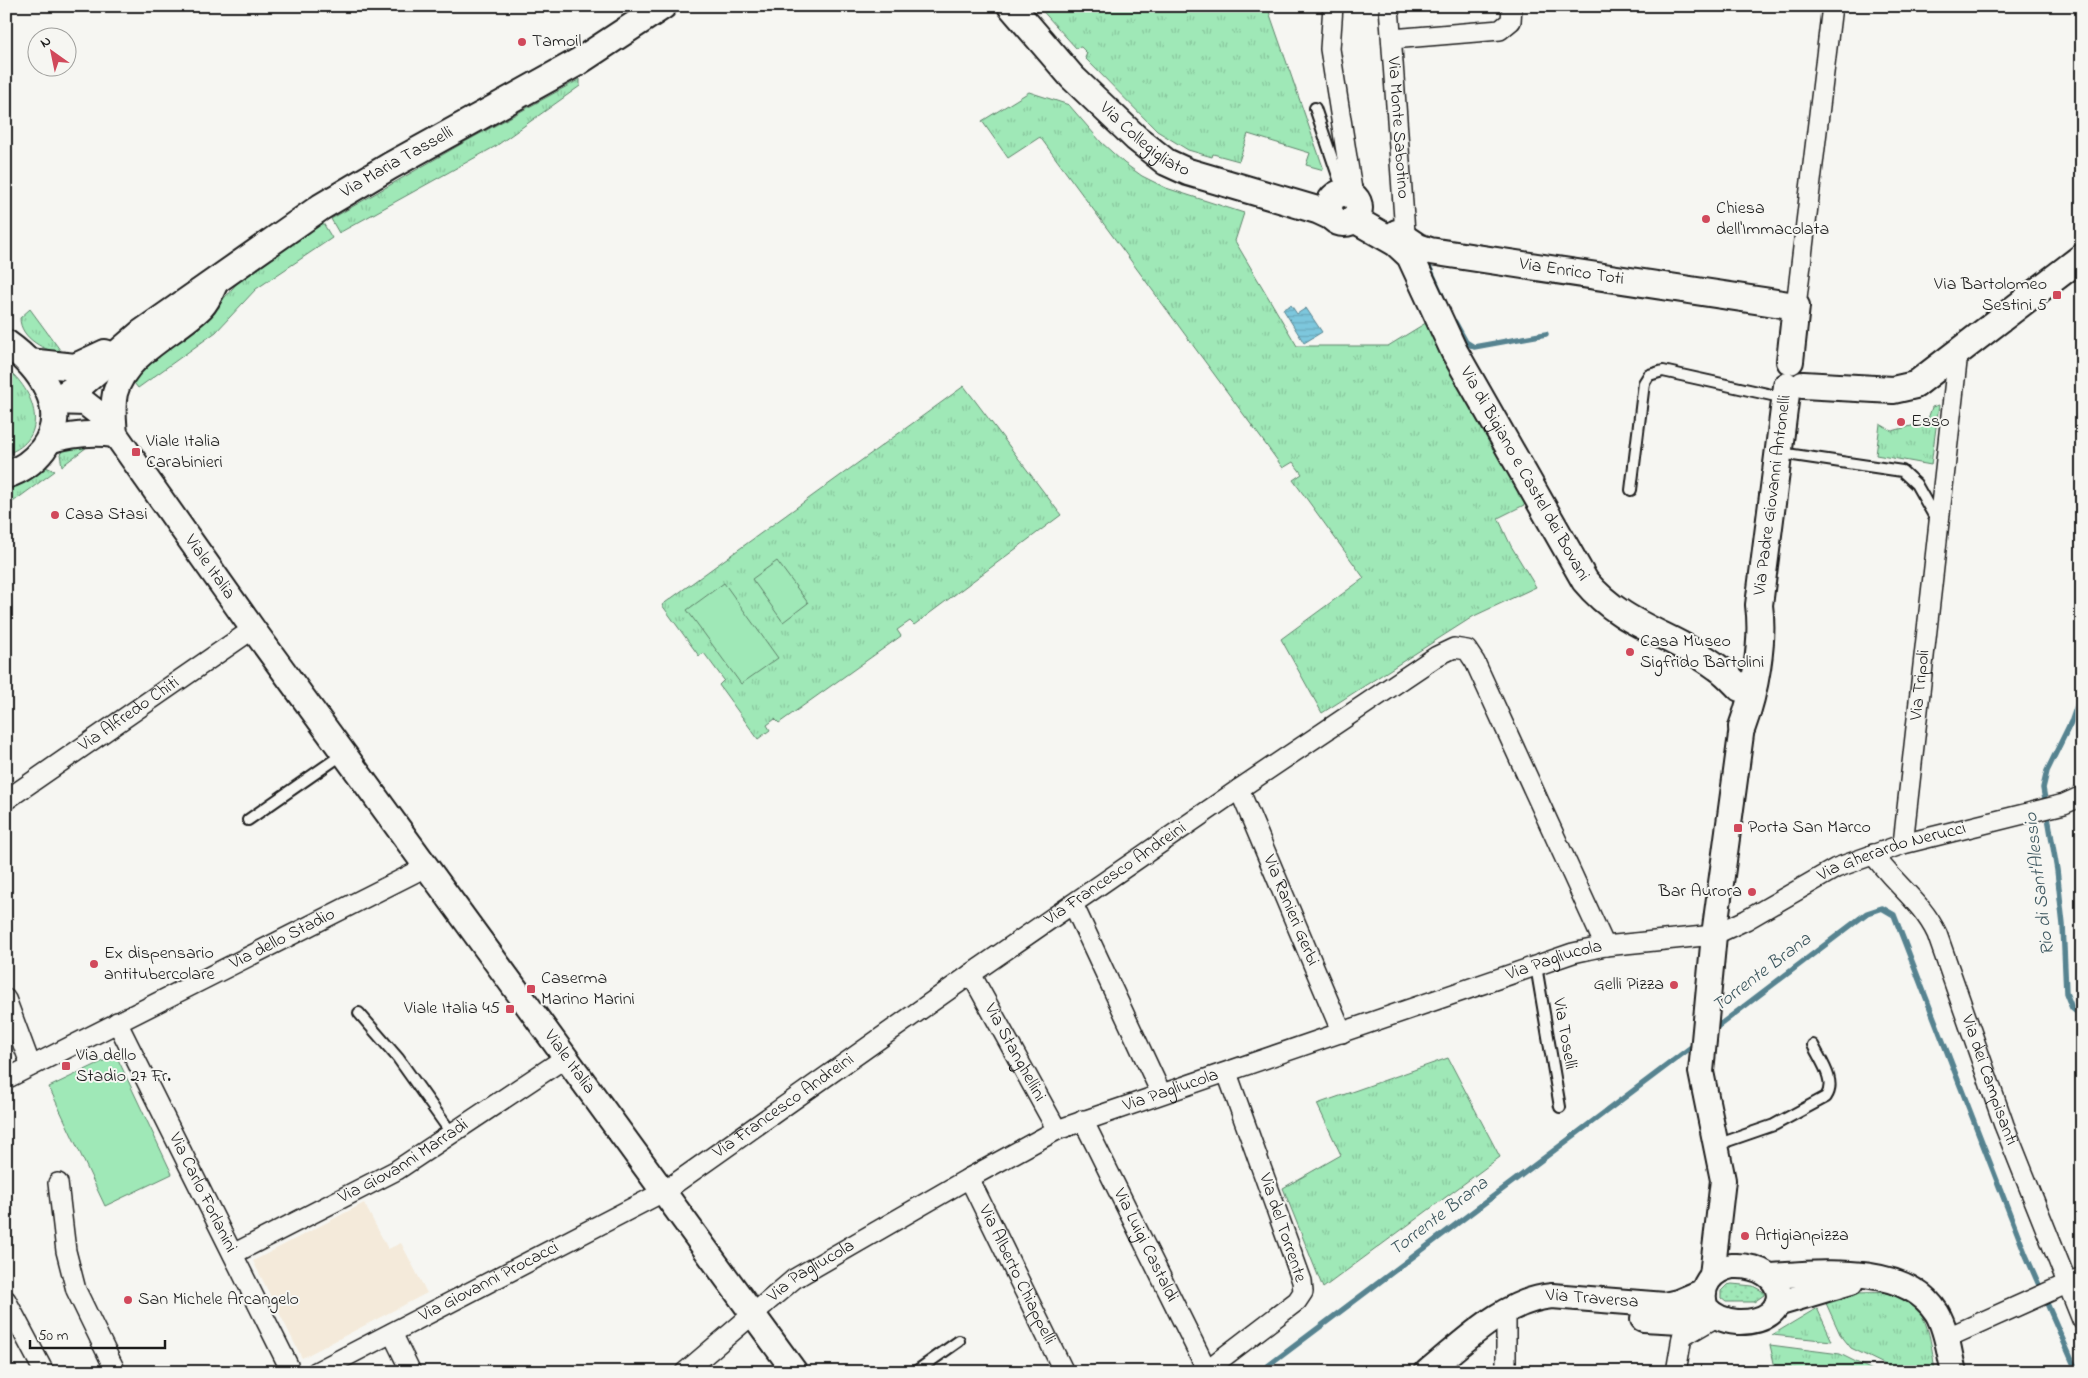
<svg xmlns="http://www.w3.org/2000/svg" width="2088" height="1378" font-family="'Indie Flower',sans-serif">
	<defs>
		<pattern id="grass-tufts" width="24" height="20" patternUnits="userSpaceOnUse" patternTransform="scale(1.25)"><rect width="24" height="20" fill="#9fe8b7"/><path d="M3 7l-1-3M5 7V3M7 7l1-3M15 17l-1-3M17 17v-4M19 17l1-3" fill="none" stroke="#88c69d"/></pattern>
		<pattern id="garden-dots" width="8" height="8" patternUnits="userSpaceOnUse" patternTransform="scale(1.25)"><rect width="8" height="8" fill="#9fe8b7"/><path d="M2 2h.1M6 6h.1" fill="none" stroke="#88c69d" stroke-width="1.8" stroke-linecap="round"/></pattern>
		<pattern id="water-rules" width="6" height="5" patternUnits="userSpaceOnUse" patternTransform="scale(1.25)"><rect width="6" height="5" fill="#7dc7dd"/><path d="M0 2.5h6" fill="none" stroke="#6baabd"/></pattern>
	</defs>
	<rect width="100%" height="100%" fill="#f6f6f2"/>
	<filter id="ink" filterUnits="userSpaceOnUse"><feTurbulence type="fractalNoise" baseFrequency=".02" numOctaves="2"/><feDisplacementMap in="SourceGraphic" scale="10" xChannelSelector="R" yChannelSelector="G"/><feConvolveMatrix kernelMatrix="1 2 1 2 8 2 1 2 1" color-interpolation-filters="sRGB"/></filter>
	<g filter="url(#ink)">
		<path fill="#f4eada" d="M364,1203L388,1249L401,1243L427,1293L302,1358L253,1261Z"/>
		<path fill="url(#grass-tufts)" stroke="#5e826a" d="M1038,6H1267L1324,170L1306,165L1310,153L1248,134L1239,161L1213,154L1212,157L1188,150L1157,131L1085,58L1087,53L1081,47L1076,48Z
			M580,79V86L496,146L339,233L331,219L463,143Z
			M1029,92L1069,105L1101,142L1124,163L1142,176L1166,188L1244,213L1235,241L1297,346H1388L1429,321L1528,503L1498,518L1511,546L1536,587L1474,616L1322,713L1281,639L1364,578L1293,480L1302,474L1293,462L1283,468L1040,137L1008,158L982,121Z
			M323,223L332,238L256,289L216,332L138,388L131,379L138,369L206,319L238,282L248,275Z
			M30,309L63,354C46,351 20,339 20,318Z
			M6,368C35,390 52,439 6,454Z
			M964,386L1061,515L914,625L910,621L897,630L901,636L779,723L775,719L767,725L770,730L758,739L719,685L724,680L704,653L699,656L662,605Z
			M1939,405L1931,465L1876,455L1880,424L1892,431L1927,422L1932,407Z
			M91,444L62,466L60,454L67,446Z
			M46,467L55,471L6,507V489Z
			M1448,1058L1500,1157L1323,1288L1283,1188L1341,1155L1317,1104Z
			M1854,1293C1866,1293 1878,1292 1889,1293C1928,1297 1931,1341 1935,1372H1900L1851,1348L1840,1334L1825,1301Z
			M1817,1308L1832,1341L1772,1335Z
			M1770,1345L1840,1354L1876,1372H1776Z"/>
		<path fill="url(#garden-dots)" stroke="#5e826a" d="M1732,1284L1753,1286L1764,1292V1295L1754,1302H1726L1721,1298V1291L1727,1285Z"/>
		<path fill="#9fe8b7" stroke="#5e826a" d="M777,561L808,603L783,622L752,579Z
			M724,583L778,658L741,684L687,610Z
			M116,1055L172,1174L105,1206L49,1087Z"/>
		<path fill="url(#water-rules)" stroke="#568390" d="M1291,305L1297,314L1306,308L1322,332L1304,343L1283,309Z"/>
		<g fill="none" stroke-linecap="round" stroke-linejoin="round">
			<path stroke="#568390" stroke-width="5.5" d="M1429,266L1443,298
				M1455,322L1466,342L1474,347L1546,334
				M2082,691L2072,720L2047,771L2043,788L2057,870L2063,925L2066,993L2072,1008L2082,1016
				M1713,1030L1867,913L1882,908L1894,915L2025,1253L2077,1372
				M1260,1372L1698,1042"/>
			<defs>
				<path id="service" d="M1315,108L1339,179L1349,182
					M1780,453L1902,471L1916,484L1937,521
					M1631,490L1644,383L1649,375L1663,371L1785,398
					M248,820L343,754
					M1536,966L1560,1107
					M359,1013L398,1058L452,1134
					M1716,1145L1774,1125L1826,1097C1837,1081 1820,1060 1813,1045
					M915,1372L959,1341"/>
				<g id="minor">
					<path d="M1333,6L1330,49L1353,196"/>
					<path id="s1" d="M1389,6L1406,247"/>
					<path d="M1392,39L1500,30L1511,21L1512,6"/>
					<path d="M1796,306L1832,6"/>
					<path id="s2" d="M1239,789L1342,1033"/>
					<path id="s3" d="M6,800L253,629"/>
					<path id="s4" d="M1903,844L1958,353"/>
					<path id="s5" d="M1873,854C1893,883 1922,902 1937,934L2004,1125L2082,1320"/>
					<path d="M1073,904L1161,1093"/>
					<path id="s6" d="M971,974L1057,1130"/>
					<path d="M6,999L31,1066"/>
					<path id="s7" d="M117,1022L288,1365"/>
					<path id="s8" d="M6,1079L426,867"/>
					<path id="s9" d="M1083,1120L1207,1370"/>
					<path id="s10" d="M969,1178L1064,1372"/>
					<path d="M58,1183L66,1251L76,1290L116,1372"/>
					<path id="s11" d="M233,1254L397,1170L565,1058"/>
					<path d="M6,1300L44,1372"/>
					<path d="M1506,1318V1372"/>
					<path d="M392,1333L411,1372"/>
					<path d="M1946,1338L2082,1277"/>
					<path id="s12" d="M316,1372L663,1192L971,974L1239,789L1437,656L1454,648L1467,650L1475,662L1605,946"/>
					<path id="s13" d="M685,1372L794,1279L969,1178L1057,1130L1573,953L1605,946L1714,935L1746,920L1836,868L1903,844L2064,804L2082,796"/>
					<path d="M1204,1372L1297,1301L1303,1292L1302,1281L1227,1073"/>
					<path d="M1676,1372L1682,1337L1713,1319"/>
				</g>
				<g id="tertiary">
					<path id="s14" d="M53,402L85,403L103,417L253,629L795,1372"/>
					<path d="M115,435C114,421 112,407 115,393C126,353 175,334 202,307C209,300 213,288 217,280"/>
					<path d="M49,441C71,434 92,432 115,435"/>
					<path d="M1732,1266C1790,1263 1797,1324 1737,1322C1725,1321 1714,1317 1706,1308C1698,1286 1712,1270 1732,1266Z"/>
					<path d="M1712,1275L1723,1180L1701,1072L1714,935L1742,727"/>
					<path d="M1770,1276C1821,1273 1906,1263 1937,1313C1947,1330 1949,1353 1954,1372"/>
					<path d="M1777,1304L1851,1282"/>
					<path d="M1643,1319L1681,1321L1710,1312"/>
					<path id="s15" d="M1427,1372C1463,1343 1504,1300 1552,1296L1665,1305L1678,1302L1704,1291"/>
				</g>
				<g id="secondary">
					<path id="s16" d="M1011,6L1072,77L1136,138L1166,162L1188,172L1317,210L1332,217"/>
					<circle cx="1344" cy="208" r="15"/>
					<path id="s17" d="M1354,219L1396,243L1410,256L1454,351L1585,581C1623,627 1673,634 1717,667C1726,673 1733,681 1740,688"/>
					<path id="s18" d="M1397,233L1418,247L1430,251L1796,306L1790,361"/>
					<path d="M6,343C40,367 72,410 43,449C33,462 22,470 6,475"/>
					<path d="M29,362L75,367L105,353"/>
					<path d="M1803,385L1893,390L1915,385L2082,257"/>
					<path id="s19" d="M53,402L83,383L140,334L321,207L390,166L578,62L663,6"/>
					<path id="s20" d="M1742,727C1755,692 1764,642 1759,605L1787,386"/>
				</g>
			</defs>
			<use href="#service" stroke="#1c1c1c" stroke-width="14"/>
			<use href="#minor" stroke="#1c1c1c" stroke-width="22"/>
			<use href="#tertiary" stroke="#1c1c1c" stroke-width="28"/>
			<use href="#secondary" stroke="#1c1c1c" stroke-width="30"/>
			<use href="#service" stroke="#f6f6f2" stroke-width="10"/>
			<use href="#minor" stroke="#f6f6f2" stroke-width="19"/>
			<use href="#tertiary" stroke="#f6f6f2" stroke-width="24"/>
			<use href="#secondary" stroke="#f6f6f2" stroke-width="26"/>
		</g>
	</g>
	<g fill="#d1495b" stroke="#f6f6f2" stroke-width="2">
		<circle cx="522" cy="42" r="5"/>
		<circle cx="1706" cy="219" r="5"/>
		<rect x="2052" y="290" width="10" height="10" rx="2.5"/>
		<circle cx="1901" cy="422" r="5"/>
		<rect x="131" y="447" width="10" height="10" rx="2.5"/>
		<circle cx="55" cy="515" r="5"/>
		<circle cx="1630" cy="652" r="5"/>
		<rect x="1733" y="823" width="10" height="10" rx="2.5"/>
		<circle cx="1752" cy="892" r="5"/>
		<circle cx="94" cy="964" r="5"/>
		<circle cx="1674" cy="985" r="5"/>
		<rect x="526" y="984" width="10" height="10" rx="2.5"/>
		<rect x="505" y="1004" width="10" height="10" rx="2.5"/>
		<rect x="61" y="1061" width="10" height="10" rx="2.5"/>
		<circle cx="1745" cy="1236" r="5"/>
		<circle cx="128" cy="1300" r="5"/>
	</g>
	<g text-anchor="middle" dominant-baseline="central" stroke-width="4" stroke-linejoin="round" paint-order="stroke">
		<g font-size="18" fill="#1c1c1c" stroke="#f6f6f2" text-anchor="start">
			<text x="532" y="42">Tamoil</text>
			<text x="1716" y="209">Chiesa<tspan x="1716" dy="21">dell'Immacolata</tspan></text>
			<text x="2047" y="285" text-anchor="end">Via Bartolomeo<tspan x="2047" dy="21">Sestini 5</tspan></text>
			<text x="1911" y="422">Esso</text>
			<text x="146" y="442">Viale Italia<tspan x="146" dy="21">Carabinieri</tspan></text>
			<text x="65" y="515">Casa Stasi</text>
			<text x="1640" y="642">Casa Museo<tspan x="1640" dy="21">Sigfrido Bartolini</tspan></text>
			<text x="1748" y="828">Porta San Marco</text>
			<text x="1742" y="892" text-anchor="end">Bar Aurora</text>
			<text x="104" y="954">Ex dispensario<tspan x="104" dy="21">antitubercolare</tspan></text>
			<text x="541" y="979">Caserma<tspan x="541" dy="21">Marino Marini</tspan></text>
			<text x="1664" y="985" text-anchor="end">Gelli Pizza</text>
			<text x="500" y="1009" text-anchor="end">Viale Italia 45</text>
			<text x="76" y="1056">Via dello<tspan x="76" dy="21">Stadio 27 Fr.</tspan></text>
			<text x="1755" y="1236">Artigianpizza</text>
			<text x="138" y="1300">San Michele Arcangelo</text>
		</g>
		<g font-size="18" fill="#1c1c1c" stroke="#f6f6f2">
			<text stroke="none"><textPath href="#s1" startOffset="122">Via Monte Sabotino</textPath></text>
			<text stroke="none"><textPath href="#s16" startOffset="190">Via Collegigliato</textPath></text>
			<text stroke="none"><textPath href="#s19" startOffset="420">Via Maria Tasselli</textPath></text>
			<text stroke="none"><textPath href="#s18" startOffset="181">Via Enrico Toti</textPath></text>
			<text stroke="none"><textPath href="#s17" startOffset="314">Via di Bigiano e Castel dei Bovani</textPath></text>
			<text stroke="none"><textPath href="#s20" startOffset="235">Via Padre Giovanni Antonelli</textPath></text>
			<text stroke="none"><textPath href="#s14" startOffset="239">Viale Italia</textPath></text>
			<text stroke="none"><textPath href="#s4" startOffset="160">Via Tripoli</textPath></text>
			<text stroke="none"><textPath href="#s3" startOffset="150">Via Alfredo Chiti</textPath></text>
			<text stroke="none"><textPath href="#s13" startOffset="1331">Via Gherardo Nerucci</textPath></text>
			<text stroke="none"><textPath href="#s12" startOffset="944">Via Francesco Andreini</textPath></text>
			<text stroke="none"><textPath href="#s2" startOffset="132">Via Ranieri Gerbi</textPath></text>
			<text stroke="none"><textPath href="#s8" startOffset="310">Via dello Stadio</textPath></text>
			<text stroke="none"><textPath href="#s13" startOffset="971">Via Pagliucola</textPath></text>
			<text transform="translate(1564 1034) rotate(80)">Via Toselli</text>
			<text stroke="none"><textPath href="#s6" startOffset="90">Via Stanghellini</textPath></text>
			<text stroke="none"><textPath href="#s14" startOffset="851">Viale Italia</textPath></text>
			<text stroke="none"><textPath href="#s5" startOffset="258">Via dei Campisanti</textPath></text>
			<text stroke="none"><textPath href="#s13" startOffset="566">Via Pagliucola</textPath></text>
			<text stroke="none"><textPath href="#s12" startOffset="539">Via Francesco Andreini</textPath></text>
			<text stroke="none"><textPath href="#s11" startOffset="194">Via Giovanni Marradi</textPath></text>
			<text stroke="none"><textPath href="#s7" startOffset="191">Via Carlo Forlanini</textPath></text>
			<text transform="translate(1282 1228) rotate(71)">Via del Torrente</text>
			<text stroke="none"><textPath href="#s9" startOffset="140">Via Luigi Castaldi</textPath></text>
			<text stroke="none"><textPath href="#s13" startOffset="162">Via Pagliucola</textPath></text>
			<text stroke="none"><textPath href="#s10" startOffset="108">Via Alberto Chiappelli</textPath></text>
			<text stroke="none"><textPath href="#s12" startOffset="195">Via Giovanni Procacci</textPath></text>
			<text stroke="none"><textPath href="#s15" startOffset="189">Via Traversa</textPath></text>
		</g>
		<g font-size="19" font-style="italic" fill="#3e5860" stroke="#f6f6f2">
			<text transform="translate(2040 884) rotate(-97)">Rio di Sant'Alessio</text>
			<text transform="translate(1762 973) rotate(-37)">Torrente Brana</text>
			<text transform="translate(1439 1217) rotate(-37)">Torrente Brana</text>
		</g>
	</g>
	<rect width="2088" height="1378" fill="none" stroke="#f6f6f2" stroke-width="25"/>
	<rect x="12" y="12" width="2063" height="1353" fill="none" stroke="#1c1c1c" stroke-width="2" filter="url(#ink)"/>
	<g transform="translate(52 52) rotate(327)"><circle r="24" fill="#f6f6f2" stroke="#9f9f9c"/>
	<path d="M0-4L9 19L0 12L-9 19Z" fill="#d1495b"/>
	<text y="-8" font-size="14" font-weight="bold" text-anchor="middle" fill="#1c1c1c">N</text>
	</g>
	<path d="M30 1340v8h135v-8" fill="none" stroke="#1c1c1c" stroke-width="2.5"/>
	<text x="38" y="1340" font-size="15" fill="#1c1c1c" stroke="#f6f6f2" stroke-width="4" paint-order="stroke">50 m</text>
</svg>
